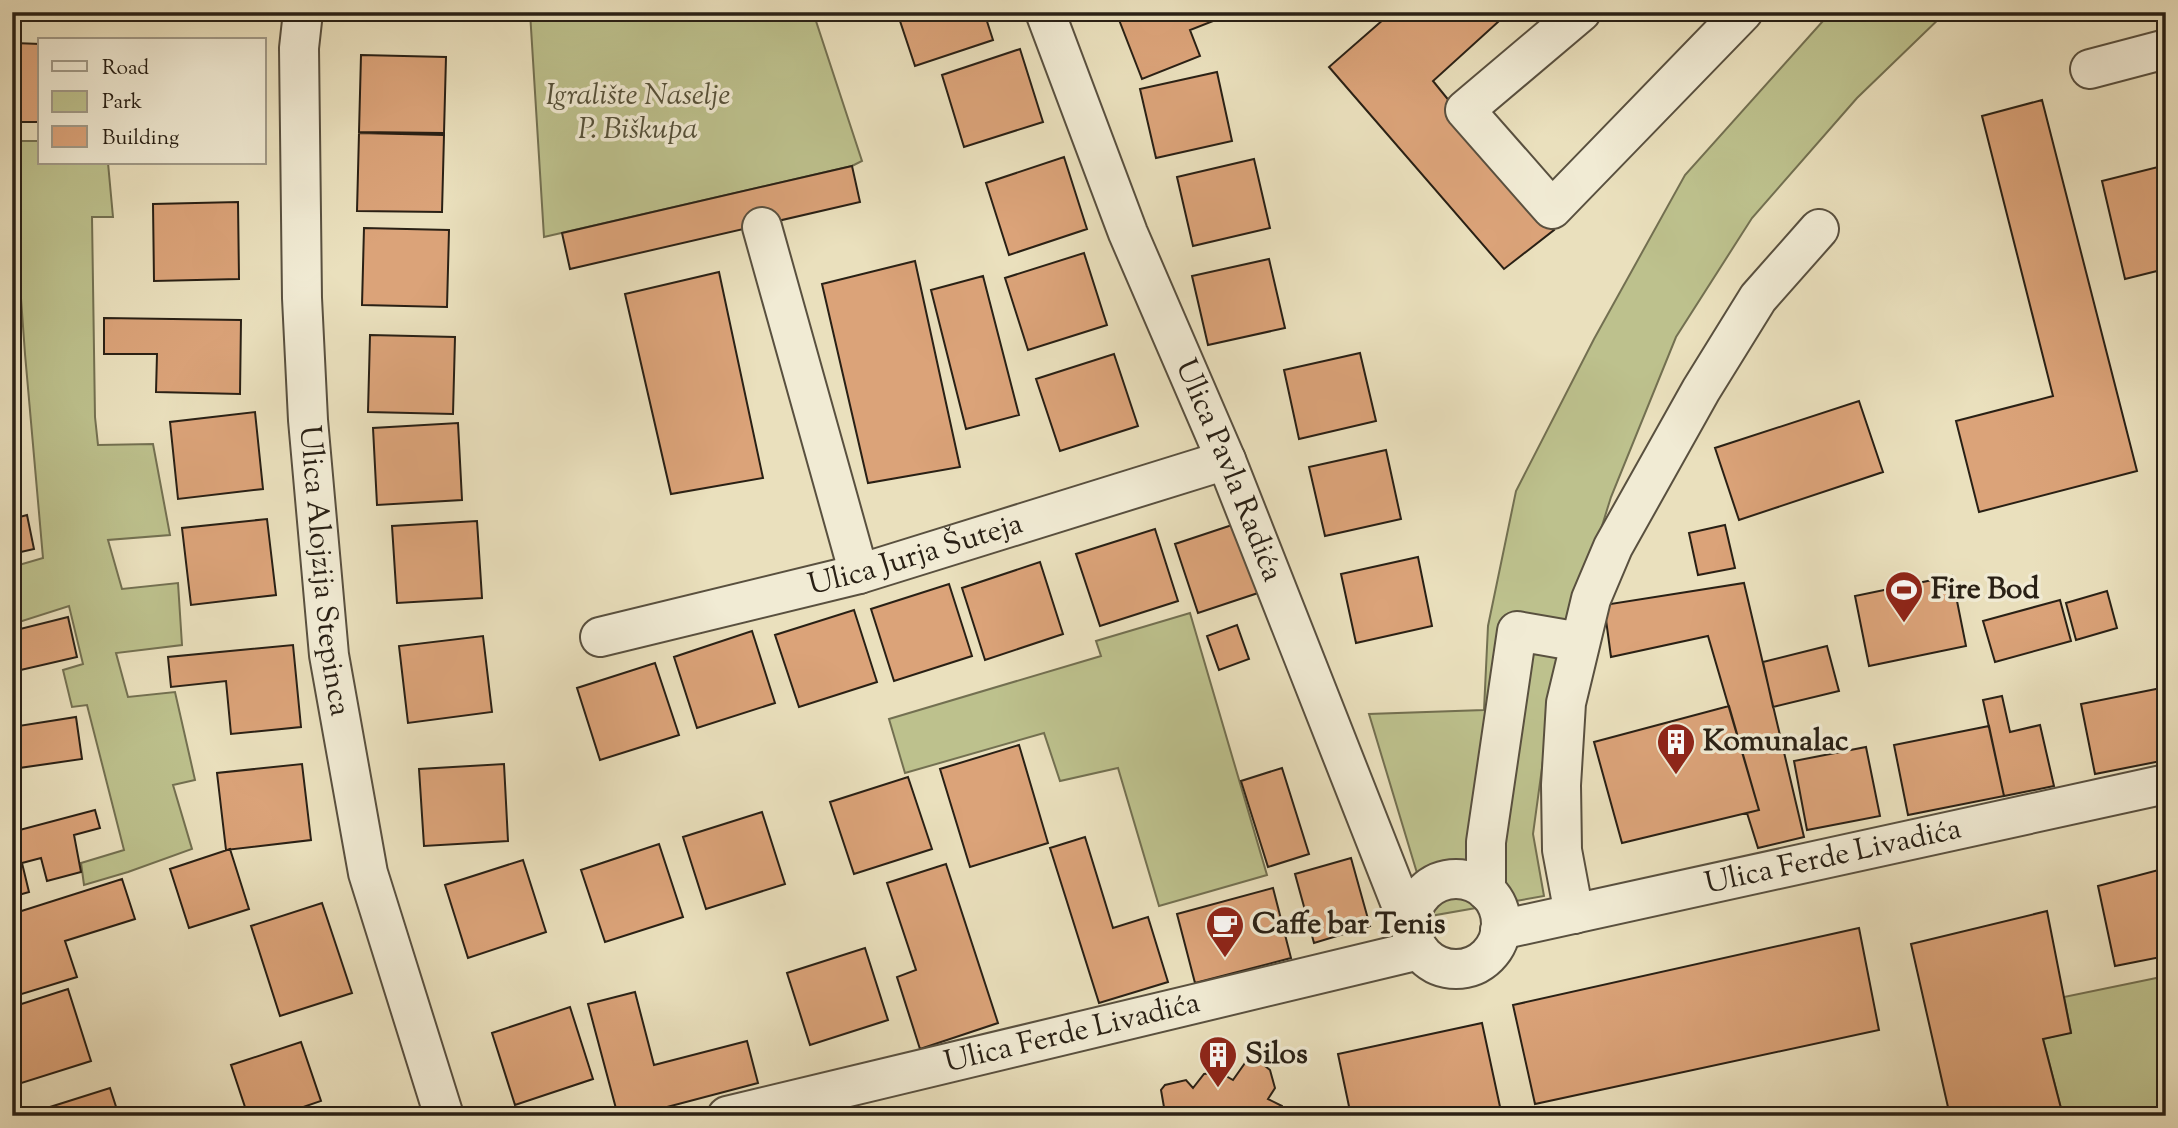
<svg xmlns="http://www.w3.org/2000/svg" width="2178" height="1128" font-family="'Sorts Mill Goudy',serif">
	<rect width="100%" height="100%" fill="#eae0bd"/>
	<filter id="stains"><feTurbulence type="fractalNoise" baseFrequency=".00286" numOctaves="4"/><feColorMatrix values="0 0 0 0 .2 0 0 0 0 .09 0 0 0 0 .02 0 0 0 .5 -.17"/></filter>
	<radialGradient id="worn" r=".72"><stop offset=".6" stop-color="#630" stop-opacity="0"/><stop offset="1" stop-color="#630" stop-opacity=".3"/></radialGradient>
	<path fill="#bdc18d" stroke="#737051" stroke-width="2" d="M530,12H813L862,161L852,166L544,237Z
		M1831,12H1946L1857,98L1752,218L1676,337L1611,497L1554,680L1533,834L1544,896L1430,916L1369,714L1484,710L1488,626L1516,491L1594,339L1685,175Z
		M12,141H40V163H108L113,217H92L95,417L98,445L153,444L170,535L108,540L122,589L178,583L182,645L116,653L128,697L175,692L195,780L173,785L192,849L128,872L84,885L81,863L124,850L87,705L72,707L63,670L83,664L69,606L16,623L12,602V567L43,558L25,354L12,173Z
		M1190,613L1267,875L1159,906L1118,768L1060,781L1044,733L905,773L889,719L1101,656L1096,641Z
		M2166,976V1116H2063L2043,1039L2071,1032L2064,997Z"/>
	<path fill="#dba379" stroke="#292015" stroke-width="2" d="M897,12H984L993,40L915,66Z
		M1116,12H1236L1190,30L1200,56L1142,79Z
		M1392,12H1509L1433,81L1554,230L1504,269L1329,67Z
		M14,43L40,44V122H12Z
		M1020,49L1043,122L964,147L942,75Z
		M361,55L446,57L444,133L359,132Z
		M1217,72L1232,141L1156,158L1140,89Z
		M2042,100L2137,471L1979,512L1956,421L2053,396L1982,116Z
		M359,133L444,135L442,212L357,211Z
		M1064,157L1087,229L1009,255L986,183Z
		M1254,159L1270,228L1193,246L1177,177Z
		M2166,165V287H2165L2161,270L2125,279L2102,181Z
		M852,166L860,202L570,269L562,233Z
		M238,202L239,279L154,281L153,204Z
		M364,228L449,230L447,307L362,305Z
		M1084,253L1107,325L1028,350L1005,278Z
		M1269,259L1285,328L1208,345L1192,276Z
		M915,261L960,467L868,483L822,284Z
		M719,272L763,478L671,494L625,294Z
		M12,275L18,316L12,317Z
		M983,276L1019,415L966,429L931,290Z
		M104,318L241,320L240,394L156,392L157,354H104Z
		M370,335L455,337L453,414L368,412Z
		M1360,353L1376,421L1299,439L1284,370Z
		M1114,354L1138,426L1060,451L1036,379Z
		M1859,401L1883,472L1739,520L1715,448Z
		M255,412L263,489L178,499L170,422Z
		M458,423L462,500L377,505L373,428Z
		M1386,450L1401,519L1325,536L1309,467Z
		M27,515L34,549L12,554V519Z
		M267,519L276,595L191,605L182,528Z
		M477,521L482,598L397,603L392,526Z
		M1241,522L1264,591L1198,613L1175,544Z
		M1725,525L1735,568L1698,575L1689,533Z
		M1155,529L1178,601L1100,626L1076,554Z
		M1418,557L1432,626L1356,643L1341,574Z
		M1040,562L1063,634L985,660L962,588Z
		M1952,576L1966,646L1869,666L1855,596Z
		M1744,583L1804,837L1758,848L1747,813L1759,810L1708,636L1611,657L1604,605Z
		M949,584L972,656L894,681L871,609Z
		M2107,591L2117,628L2076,640L2066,603Z
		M2060,600L2071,641L1995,662L1983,621Z
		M854,610L877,682L799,707L775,635Z
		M68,617L77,657L12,672V631Z
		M1237,625L1249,659L1219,670L1207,636Z
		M752,631L775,703L697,728L674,657Z
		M483,636L492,712L408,723L399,646Z
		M293,645L301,727L231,734L226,681L171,687L168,657Z
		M1827,646L1839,691L1773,707L1763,662Z
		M655,663L679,735L600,760L577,688Z
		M2166,687V760L2095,774L2081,704Z
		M2002,696L2010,732L2040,725L2054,786L2004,796L1983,700Z
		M1729,706L1759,810L1622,843L1594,742Z
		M76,717L82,759L12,769V727Z
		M1989,726L2004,796L1908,815L1894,745Z
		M1019,745L1048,843L970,867L940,769Z
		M1866,747L1880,816L1807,830L1794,761Z
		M302,764L311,840L226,850L217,773Z
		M504,764L508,841L424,846L419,769Z
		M1282,768L1309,854L1268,867L1241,781Z
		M908,777L932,849L854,874L830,802Z
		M95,810L100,828L74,835L81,872L47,881L41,858L22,863L29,892L12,897V832Z
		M762,812L785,884L706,909L683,837Z
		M1085,837L1113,928L1148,917L1168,982L1099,1003L1050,848Z
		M659,844L683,917L605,942L581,870Z
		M230,849L249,909L189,928L170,869Z
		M1351,858L1370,926L1314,943L1295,874Z
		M523,860L546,932L468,958L445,885Z
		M946,864L998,1023L920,1049L897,977L916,970L887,883Z
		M2166,868V956L2115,966L2098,886Z
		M122,879L135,919L65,941L77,977L12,997V914Z
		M1273,888L1291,958L1195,983L1177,914Z
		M322,903L352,993L280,1016L251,926Z
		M2047,911L2071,1033L2043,1039L2063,1116H1950L1911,944Z
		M1859,928L1879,1030L1535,1104L1513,1005Z
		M865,948L888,1020L810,1045L787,973Z
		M68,989L91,1061L12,1086V1007Z
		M635,992L654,1065L747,1041L758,1083L633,1116H618L588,1004Z
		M570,1007L593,1079L515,1105L492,1033Z
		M1482,1023L1502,1116H1351L1338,1054Z
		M301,1042L321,1101L277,1116H248L231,1065Z
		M1260,1062L1270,1070L1275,1088L1268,1099L1282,1106L1284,1116H1169L1165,1113L1161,1090L1165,1085L1186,1080L1193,1088L1204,1074L1219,1072L1233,1080L1245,1063Z
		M110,1088L119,1116H32L31,1113Z"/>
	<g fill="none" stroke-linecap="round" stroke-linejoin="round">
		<defs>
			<g id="minor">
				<path id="s1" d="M303,12L299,48L302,298L308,420L329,655L368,873L444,1116"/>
				<path id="s2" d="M1045,12L1128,233L1226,460L1411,930"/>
				<path d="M1581,12L1465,110L1552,209L1743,12"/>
				<path d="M2090,69L2166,49"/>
				<path d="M762,227L859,574"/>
				<path id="s3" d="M600,637L859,574L1226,460"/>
				<circle cx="1456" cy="924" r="45"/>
				<path d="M1486,891V842L1517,631L1580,642"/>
				<path d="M1574,914L1562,850L1561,785L1566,703L1591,599L1613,547L1701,390L1758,298L1819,229"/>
				<path id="s4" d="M1500,930L2166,784"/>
				<path id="s5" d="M727,1116L1419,950"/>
			</g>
		</defs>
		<use href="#minor" stroke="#59503f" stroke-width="42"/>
		<use href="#minor" stroke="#f1ebd4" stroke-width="38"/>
	</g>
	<defs>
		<symbol id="stadium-pin" viewBox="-11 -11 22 30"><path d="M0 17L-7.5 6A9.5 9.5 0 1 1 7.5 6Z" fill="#8f2418" stroke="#f1ebd4"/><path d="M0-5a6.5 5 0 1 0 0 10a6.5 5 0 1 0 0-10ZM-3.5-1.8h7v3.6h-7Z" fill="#fff"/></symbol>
		<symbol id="building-pin" viewBox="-11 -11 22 30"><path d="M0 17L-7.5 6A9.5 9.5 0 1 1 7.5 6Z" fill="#8f2418" stroke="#f1ebd4"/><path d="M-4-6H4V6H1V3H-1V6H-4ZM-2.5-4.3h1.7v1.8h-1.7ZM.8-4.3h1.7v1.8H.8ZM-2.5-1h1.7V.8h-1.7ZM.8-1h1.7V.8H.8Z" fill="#fff"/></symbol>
		<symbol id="cafe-pin" viewBox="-11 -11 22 30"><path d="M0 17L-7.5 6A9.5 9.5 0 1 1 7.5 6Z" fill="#8f2418" stroke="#f1ebd4"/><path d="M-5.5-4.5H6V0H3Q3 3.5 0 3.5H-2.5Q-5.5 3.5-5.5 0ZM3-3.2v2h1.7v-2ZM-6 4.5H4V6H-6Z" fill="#fff"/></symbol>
	</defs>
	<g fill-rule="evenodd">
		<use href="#stadium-pin" x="1882" y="568" width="44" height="60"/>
		<use href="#building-pin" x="1654" y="720" width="44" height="60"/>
		<use href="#cafe-pin" x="1203" y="903" width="44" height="60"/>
		<use href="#building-pin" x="1196" y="1033" width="44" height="60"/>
	</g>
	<g text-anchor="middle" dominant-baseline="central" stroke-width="7" stroke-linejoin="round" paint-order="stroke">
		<g font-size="30" font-style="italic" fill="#555039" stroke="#f1ebd4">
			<text x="638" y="96">Igralište Naselje<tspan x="638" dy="34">P. Biškupa</tspan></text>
		</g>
		<g font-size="30" fill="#292015" stroke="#f1ebd4">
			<text stroke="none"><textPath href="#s2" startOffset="494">Ulica Pavla Radića</textPath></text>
			<text stroke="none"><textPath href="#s3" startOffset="326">Ulica Jurja Šuteja</textPath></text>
			<text stroke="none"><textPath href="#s1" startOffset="560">Ulica Alojzija Stepinca</textPath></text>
			<text stroke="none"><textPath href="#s4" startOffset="341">Ulica Ferde Livadića</textPath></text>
			<text stroke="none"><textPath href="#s5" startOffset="355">Ulica Ferde Livadića</textPath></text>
		</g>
		<g font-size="30" font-weight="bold" fill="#292015" stroke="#f1ebd4" text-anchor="start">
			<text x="1931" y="590">Fire Bod</text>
			<text x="1703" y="742">Komunalac</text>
			<text x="1252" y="925">Caffe bar Tenis</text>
			<text x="1245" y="1055">Silos</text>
		</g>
	</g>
	<rect width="2178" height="1128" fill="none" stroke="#eae0bd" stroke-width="42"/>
	<rect x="14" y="14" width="2150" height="1100" fill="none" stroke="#292015" stroke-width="3.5"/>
	<rect x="21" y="21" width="2136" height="1086" fill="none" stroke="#292015" stroke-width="2"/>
	<rect x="38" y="38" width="228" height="126" fill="#f1ebd4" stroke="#a19a88" stroke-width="2"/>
	<rect x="52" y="61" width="35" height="10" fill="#f1ebd4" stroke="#a19a88" stroke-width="2"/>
	<text x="102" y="74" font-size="21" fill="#292015">Road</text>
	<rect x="52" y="91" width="35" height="21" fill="#bdc18d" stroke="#a19a88" stroke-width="2"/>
	<text x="102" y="108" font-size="21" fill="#292015">Park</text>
	<rect x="52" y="126" width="35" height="21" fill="#dba379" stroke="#a19a88" stroke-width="2"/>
	<text x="102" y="144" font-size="21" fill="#292015">Building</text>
	<rect width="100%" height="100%" filter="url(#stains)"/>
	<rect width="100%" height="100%" fill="url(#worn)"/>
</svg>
